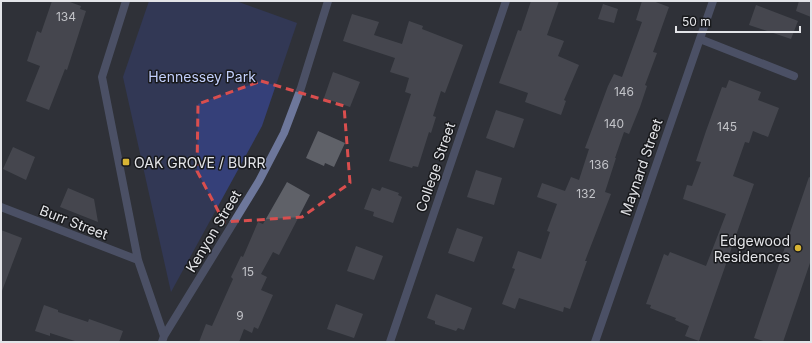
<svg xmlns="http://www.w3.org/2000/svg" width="812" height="343" font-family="Inter,sans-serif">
	<rect width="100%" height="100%" fill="#2f3138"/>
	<path fill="#354079" d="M149,1H236L297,23L262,126L171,292L123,77Z"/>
	<path fill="#5f6168" d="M52,1H67L81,6L80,9L86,11L67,70L65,69L49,110L26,101L40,66L27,61L37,31L41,33Z
		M531,1H559L547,35L564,41L558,56L579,65L564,100L566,101L561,115L525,102L528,93L499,83L518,30L521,31Z
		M642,1H653L669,7L653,52L657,53L645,85L647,86L640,107L629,134L624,132L615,158H616L605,192L611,194L585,261H587L570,309L564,307L563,312L519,298L515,309L502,304L515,269L512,268L518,251L541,259L550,232L547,231L557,204L537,197L542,183L565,191L571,177L579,180L589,149L585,148L608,86L614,74L622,77L642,22L636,20Z
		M799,1H811V17L796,11Z
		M603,4L618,9L614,23L598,19Z
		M756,5L798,21L791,39L749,25Z
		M352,14L379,22L374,35L402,44L409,21L423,26L422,29L463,45L445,93L441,91L433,116L436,117L431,133L429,132L418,167L413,166L412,168L389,161L411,94L405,92L409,78L390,72L395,58L343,41Z
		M333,72L360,82L350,107L324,98Z
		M729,80L761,92L758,100L779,108L768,137L753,131L749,143L745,142L733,176L754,184L699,341L685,336L689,326L675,320L676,318L650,308L651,305L646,304L664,254L668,256L670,252L706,266L726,214L683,199L687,185L692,186L701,162L696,161L706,131L722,87L726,88Z
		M496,110L524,119L514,148L486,138Z
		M318,131L345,143L334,167L325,163L324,166L306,158Z
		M13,147L35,157L26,180L3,169Z
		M476,170L502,178L494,205L467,197Z
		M809,177L811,178V260L783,342H766L754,338Z
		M287,182L310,195L279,255L273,252L261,274L267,277L261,290L273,295L258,329L254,327L252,333L244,329L239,342H199L206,324L212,326L233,279L231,277L241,256L243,257L258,222L263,224Z
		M382,187L399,193L398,195L402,197L393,223L373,216L374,212L364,209L372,188L380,191Z
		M68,188L94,199L98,222L60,207Z
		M457,228L483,237L474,262L448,253Z
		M1,230L22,238L2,291H1Z
		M356,246L383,256L374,280L347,271Z
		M436,294L472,308L464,330L458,328L456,331L435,324V321L427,318Z
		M336,304L363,314L354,338L327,329Z
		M44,305L58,310V312L88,322L89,319L123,331L119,342H78L50,333V336L35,331Z"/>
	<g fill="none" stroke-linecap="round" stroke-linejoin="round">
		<path stroke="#6d779b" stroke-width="8" d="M126,1L102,77L138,260L164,336L162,342
			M700,39L794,76
			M1,207L138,260
			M164,336L259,181L284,133L301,88L328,1
			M390,342L506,1
			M595,342L713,1"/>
	</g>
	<path d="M0 0H812V343H0ZM261,81L344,106L350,183L302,217L224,222L197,171L198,104Z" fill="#2f3138" fill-opacity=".55" fill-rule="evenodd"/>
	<path fill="none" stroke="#d94e4e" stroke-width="3" stroke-dasharray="8 5" stroke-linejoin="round" d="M261,81L344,106L350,183L302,217L224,222L197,171L198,104Z"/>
	<g fill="#d8b434" stroke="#18191c" stroke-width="1.5">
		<rect x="122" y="158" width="8" height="8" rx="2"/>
		<circle cx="798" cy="248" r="4"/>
	</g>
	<g text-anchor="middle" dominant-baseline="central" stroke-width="3" stroke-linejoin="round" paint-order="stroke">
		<g font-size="12" fill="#c2c3c8">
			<text x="66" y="16">134</text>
			<text x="624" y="91">146</text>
			<text x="614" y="123">140</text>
			<text x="727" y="126">145</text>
			<text x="599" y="164">136</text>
			<text x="586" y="193">132</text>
			<text x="248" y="271">15</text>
			<text x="240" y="315">9</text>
		</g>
		<g font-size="14" fill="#c2cffb" stroke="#18191c">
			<text x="202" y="76">Hennessey Park</text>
		</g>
		<g font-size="14" fill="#e3e4e8" stroke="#18191c" text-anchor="start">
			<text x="134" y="162">OAK GROVE / BURR</text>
			<text x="790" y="240" text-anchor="end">Edgewood<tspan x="790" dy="16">Residences</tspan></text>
		</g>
		<g font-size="14" fill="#e3e4e8" stroke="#18191c">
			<text transform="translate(435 167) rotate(-71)">College Street</text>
			<text transform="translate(641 167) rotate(-71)">Maynard Street</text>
			<text transform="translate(74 222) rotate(21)">Burr Street</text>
			<text transform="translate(213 231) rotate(-59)">Kenyon Street</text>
		</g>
	</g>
	<rect width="812" height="343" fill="none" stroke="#e3e4e8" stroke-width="4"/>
	<path d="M676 26v6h124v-6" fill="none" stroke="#e3e4e8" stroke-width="2"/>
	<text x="682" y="26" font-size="12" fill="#e3e4e8" stroke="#18191c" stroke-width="3" paint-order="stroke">50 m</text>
</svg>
